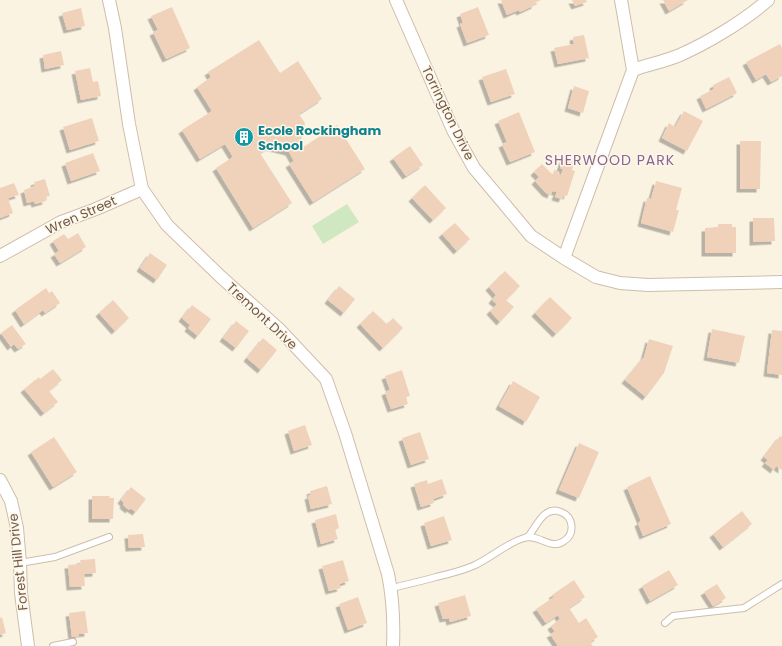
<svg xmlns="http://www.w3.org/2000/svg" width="782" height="646" font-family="Poppins,sans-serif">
	<defs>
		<filter id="shadow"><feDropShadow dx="-3.5" dy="3.5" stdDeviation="0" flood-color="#0004"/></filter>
	</defs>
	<rect width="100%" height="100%" fill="#fbf3e2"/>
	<path fill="#cfe8c1" d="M347,204L359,222L323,244L312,226Z"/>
	<path fill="#f0d2bb" filter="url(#shadow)" d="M501,0H541L535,3V5L520,12L519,10L507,15Z
		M572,0H586L587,2L575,6Z
		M663,0H688L669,11Z
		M172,7L190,48L166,59L153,32L158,30L151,16Z
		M478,7L489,35L467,43L460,24L463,23L460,14Z
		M81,8L85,26L67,30L62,13Z
		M584,35L589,58L558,64L554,48L574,44L573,37Z
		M259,40L280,73L298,61L322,99L299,114L305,123L299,150L337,125L365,169L313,202L289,164L294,161L289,152L269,147L260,153L292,203L253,228L216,168L233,157L225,144L200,159L182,130L212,111L197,87L211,77L208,72Z
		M780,44L782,48V76L771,82L766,74L756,80L746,62Z
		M61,51L64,65L45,69L43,55Z
		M90,68L93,82L98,81L101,96L81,100L75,71Z
		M506,69L515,94L491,102L482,77Z
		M729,77L737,93L706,109L700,96L714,89L713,85Z
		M574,86L589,91L583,113L568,108Z
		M684,111L703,121L687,151L662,138L669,123L675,127Z
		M519,112L535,152L510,162L502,144L507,142L498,121Z
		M92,118L99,141L70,150L63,127Z
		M740,141H761L760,189H740Z
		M410,146L423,165L406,176L393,158Z
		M93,153L100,171L71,181L65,163Z
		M563,159L574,163L572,170L575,171L567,196L564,195L562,199L555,197L557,192L552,191L551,195L546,193L535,181L539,177L534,172L542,164L553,175L554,170L559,172L558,174L561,175L563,169L560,168Z
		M45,179L50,196L45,197L46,201L35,204L34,201L27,203L24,190L35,186L34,182Z
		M656,181L682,188L676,210H679L673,232L641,223L647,198L651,199Z
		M14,183L19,195L8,198L13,213L0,218V188Z
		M425,185L446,208L433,220L412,198Z
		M753,218H774L775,241L753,242Z
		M455,223L470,239L457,251L442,234Z
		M718,224H732V227H736V253H705V228L718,227Z
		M78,233L86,247L60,263L54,254L59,251L53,241L64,234L68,239Z
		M150,253L167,265L157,280L140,268Z
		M505,271L520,286L506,300L514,307L500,322L490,311L497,304L492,300L496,295L489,287Z
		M339,286L355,299L344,313L328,300Z
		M46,288L49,293L52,291L60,303L45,313L43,310L24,324L15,310Z
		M550,297L572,318L556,334L535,313Z
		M113,300L129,318L115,331L99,313Z
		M192,305L211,319L198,336L188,328L190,325L182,318Z
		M373,311L387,324L393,318L403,328L383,348L360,324Z
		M236,321L249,331L236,348L223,338Z
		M12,325L26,344L18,349L14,344L11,347L1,333Z
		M712,329L745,336L739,363L707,357Z
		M772,330L782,331V375L767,373Z
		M263,338L277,350L261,370L247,358Z
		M649,339L673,346L664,373L646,397L625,380L644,357Z
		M53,369L62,380L49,391L58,402L44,413L24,389L39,377L40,379Z
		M402,370L410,396L406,397L408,404L391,409L385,392L390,390L385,376Z
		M513,381L540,397L526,422L499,406Z
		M305,425L312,445L294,451L288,431Z
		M420,432L429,459L411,465L402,438Z
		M780,436L782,437V470L776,466L774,470L765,463L768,460L764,457Z
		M54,437L77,472L53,487L31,452Z
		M579,443L599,452L579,498L559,490Z
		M650,476L671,524L643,536L638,523L641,521L627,487Z
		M442,479L447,494L433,499L434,503L421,507L414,484L427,480L428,484Z
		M327,486L332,504L311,509L308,496L311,495L310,491Z
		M131,487L146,499L136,512L130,508L129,510L123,505L124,503L121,500Z
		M92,496H110L109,498H114L113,519H92Z
		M742,511L752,524L723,547L713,534Z
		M336,514L339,528L335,530L338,539L321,544L315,520Z
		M444,516L452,540L431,546L424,523Z
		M143,534L145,547L129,548L128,535Z
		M95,559L96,573L84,574L85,586L70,587L68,565L81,564L80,560Z
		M343,560L349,581L339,584L341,588L329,591L322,566Z
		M669,570L678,585L650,601L642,586Z
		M574,580L585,597L569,608L579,623L586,618L598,637L590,642L593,646H558L550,634L555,632L551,626L560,619L558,615L546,623L536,609L554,597L552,595Z
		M717,584L726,598L713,606L704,592Z
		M465,595L471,616L450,622L449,618L443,619L438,603Z
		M358,597L367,623L348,630L339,604Z
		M85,611L88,633L79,634V636L72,637L69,613Z
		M2,617L6,633L0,635V618Z"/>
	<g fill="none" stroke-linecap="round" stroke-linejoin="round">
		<defs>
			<path id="service" d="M20,563L55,557L109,537
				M391,588C406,585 421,581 436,577C449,574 461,571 473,566C491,558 505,544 524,538C538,533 551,551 564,541C575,534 574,517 561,512C544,505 537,526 528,537
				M665,623L673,616L699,613L744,608L782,584
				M53,646L73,642"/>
			<path id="minor" d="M109,0L115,28L129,124L142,189L167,225L221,277L280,330L326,379L345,433L388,574C393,598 394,621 393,646
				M396,0L453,130L474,168L506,206L531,236L564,258L596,277L620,283L648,285L782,282
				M633,70C647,65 666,61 680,55C709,42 744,21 768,0
				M0,256L61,222L96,209L142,189
				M564,258L633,70L621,0
				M0,480L11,501L17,528L20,563L21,593L28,646"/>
		</defs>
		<use href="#service" stroke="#cebdac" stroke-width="8"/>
		<use href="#minor" stroke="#cebdac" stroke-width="14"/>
		<use href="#service" stroke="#fff" stroke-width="6"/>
		<use href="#minor" stroke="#fff" stroke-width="12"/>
	</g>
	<defs>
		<symbol id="building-disc" viewBox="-11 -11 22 22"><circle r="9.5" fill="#0f9aa8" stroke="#fef7e8"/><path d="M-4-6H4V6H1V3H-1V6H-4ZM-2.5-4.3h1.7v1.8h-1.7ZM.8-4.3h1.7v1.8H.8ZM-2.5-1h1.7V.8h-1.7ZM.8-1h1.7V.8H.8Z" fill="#fff"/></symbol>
	</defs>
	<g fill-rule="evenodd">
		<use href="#building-disc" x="233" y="126" width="22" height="22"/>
	</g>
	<g text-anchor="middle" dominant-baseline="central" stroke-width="3" stroke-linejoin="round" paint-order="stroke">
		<g font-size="13" fill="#725a4a" stroke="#fef7e8">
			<text transform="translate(448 113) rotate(64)">Torrington Drive</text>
			<text transform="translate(81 215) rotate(-24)">Wren Street</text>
			<text transform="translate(262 316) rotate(43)">Tremont Drive</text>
			<text transform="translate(18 562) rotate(-96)">Forest Hill Drive</text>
		</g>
		<g font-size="13" font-weight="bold" fill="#0d838f" stroke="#fef7e8" text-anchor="start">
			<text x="258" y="130">Ecole Rockingham<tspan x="258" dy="15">School</tspan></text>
		</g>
		<g font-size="14" letter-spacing="1" fill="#876595" stroke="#fef7e8">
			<text x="610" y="160">SHERWOOD PARK</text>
		</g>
	</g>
</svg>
